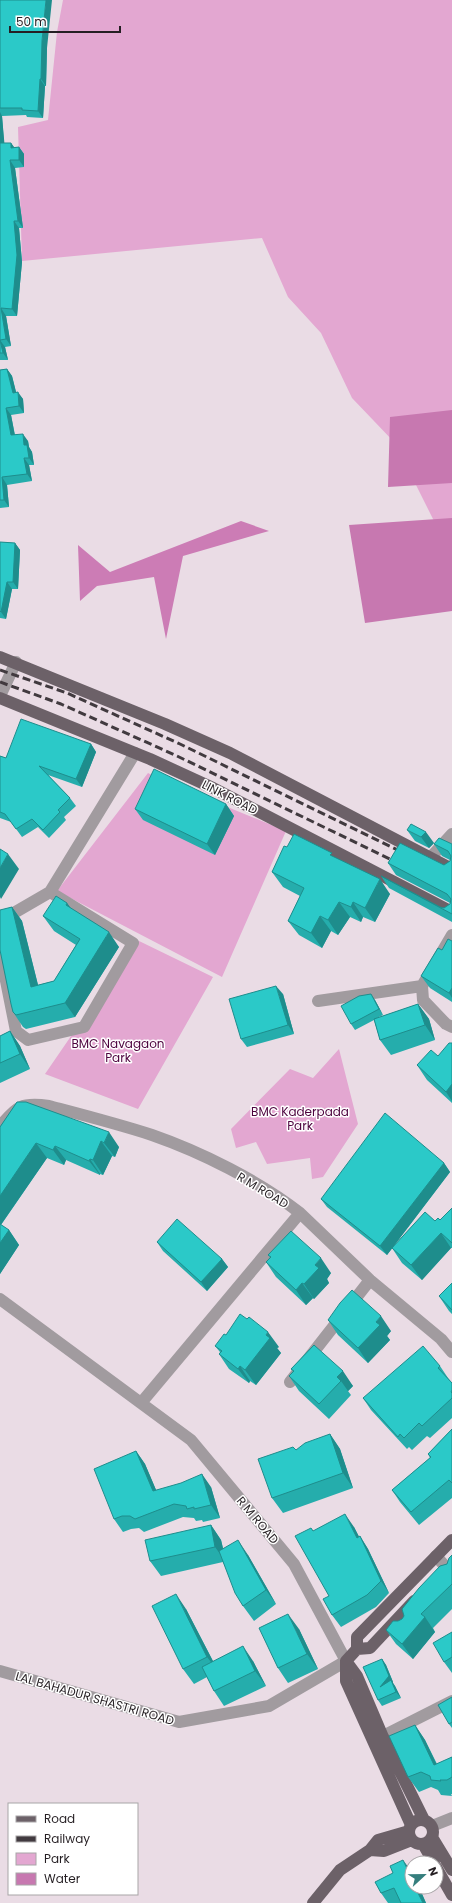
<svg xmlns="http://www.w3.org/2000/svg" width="452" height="1903" font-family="Poppins,sans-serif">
	<rect width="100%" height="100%" fill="#eadce5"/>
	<path fill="#e3a7d1" d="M63,0H452V557L395,443L352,398L321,333L288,297L262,238L22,261L18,127L48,120L57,32Z
		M148,773L162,780L286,831L222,977L57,891Z
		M137,940L213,977L138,1109L45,1074Z
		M339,1049L358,1124L323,1177L312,1179L310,1158L267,1164L256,1142L236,1148L231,1129L290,1069L313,1078Z"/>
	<path fill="#cc7cb5" d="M241,521L269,531L183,556L166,639L154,577L97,586L80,601L78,545L110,572Z"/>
	<path fill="#c778b0" d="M452,410V483L388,487L390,417Z
		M452,518V611L365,623L349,525Z"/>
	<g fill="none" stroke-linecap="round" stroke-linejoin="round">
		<path stroke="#a19b9f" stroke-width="12" d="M0,696L16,662
			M431,857L452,834
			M0,921L50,892L135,753
			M0,951L16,1031L28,1040L84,1027L133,943L50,892
			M422,986L423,1000L446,1024L452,1027
			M318,1001L422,986L452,935
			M0,1127C16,1106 22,1102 49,1106C83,1115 118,1124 152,1135C201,1152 259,1181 300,1213L141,1403
			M300,1213L370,1280L441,1339L452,1352
			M0,1299L191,1440L294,1564L346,1661L269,1706L179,1722L0,1671
			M290,1382L370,1280
			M436,1556L452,1574
			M375,1740L452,1701
			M432,1826L452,1818"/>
		<path stroke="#6c6168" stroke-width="12" d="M0,657L165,724L230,753L452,869
			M0,698L150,759L213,788L452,912
			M357,1649V1637L452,1540
			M346,1661V1681L411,1825
			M346,1661L357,1676L383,1737L424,1820
			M346,1661L357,1649L370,1648L414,1601
			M409 1832a12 12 0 1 1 24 0a12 12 0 1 1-24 0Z
			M432,1837L452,1870
			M423,1844L434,1863
			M370,1850L384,1851L412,1840
			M436,1867L452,1895
			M313,1903L340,1870L370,1850L378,1840L409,1831"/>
		<path stroke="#413a3f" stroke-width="3" stroke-dasharray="8 4" stroke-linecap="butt" d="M0,670L67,693L180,744L406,854
			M0,682L61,704L175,755L400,864"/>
	</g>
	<path fill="#25adac" d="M0,0L47,48L46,86H45L43,118L27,117L26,115L2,116L4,143H11L14,147H19L24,154V167L15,168L23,228H19L22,262L17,316H6L11,346L5,347L8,360H0Z
		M7,369L12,376L16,392L23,399L24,413L11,415L15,435L28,441L29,447L32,452L34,465H29L32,481L7,485L9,507L0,508V370Z
		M0,542L15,543L20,550L18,589H12L6,619L0,618Z
		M91,744L96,752L82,787L48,775L70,798L76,806L64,817L66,820L49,838L38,827L22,837L11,822L0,818V756L6,758Z
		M226,804L234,816L215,855L143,820L135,809Z
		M407,830L434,843L429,848L415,841Z
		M434,844H452V922L389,888L381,876L440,907L444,908L450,904V903L396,875L388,863L444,865L450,861V860L442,856Z
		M287,847L335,858L390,894L375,922L363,917L361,922L350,917L338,935L331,931L322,948L299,935L288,921L300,896L283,887L272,872Z
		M67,903L71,909L119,947L75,1017L26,1029L23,1027L13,1012L12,907L22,921L38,985L54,981L76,945L54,931L43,916Z
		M452,941V1002L430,988L421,976L442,950Z
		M283,994L294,1034L247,1047L241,1039Z
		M375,1000L383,1015L377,1018L418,1004L429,1019L435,1040L391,1055L380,1040L374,1020L355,1030L351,1024Z
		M10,1031L20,1046L30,1069L0,1083V1036Z
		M452,1043V1103L427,1080L417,1065L438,1056Z
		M17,1102L119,1147L115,1157L112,1156L103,1175L100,1174V1175L66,1160L64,1165L47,1158L1,1225L9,1230L19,1245L0,1274V1127Z
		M444,1163L450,1172L387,1255L327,1207L321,1199Z
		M452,1208V1248H451L422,1280L402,1263L392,1248L435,1221L440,1220Z
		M157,1242L222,1259L228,1267L207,1291L163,1251Z
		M268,1255L331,1273L327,1279L329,1283L314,1299L313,1298L306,1305L276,1277L266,1262L270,1257Z
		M452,1283V1314L449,1311L439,1296Z
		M328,1320L391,1331L387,1336L390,1340L368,1363L338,1335Z
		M314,1345L353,1386L348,1391L351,1395L329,1419L299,1391L289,1376L293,1371L291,1369Z
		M215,1346L279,1347L277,1348L281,1353L256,1385L250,1381L249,1383L229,1369L219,1354L220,1352Z
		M440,1366L448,1378L452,1383V1418L430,1438L427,1436L412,1450L409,1447L407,1449L371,1410L363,1398Z
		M452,1429V1498L419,1525L400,1502L392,1490L430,1458L428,1454Z
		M330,1434L340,1449L353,1488L283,1513L272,1498L296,1450Z
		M136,1451L145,1464L156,1490L211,1487L220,1518L203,1522L202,1520L196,1521L194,1518L183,1517L144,1532L139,1528L131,1529L123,1532L114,1519Z
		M211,1525L221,1540L223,1548L248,1555L276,1604L254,1621L243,1606L223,1562L161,1576L150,1561Z
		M354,1527L359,1537L360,1536L368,1549L389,1593L376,1607L341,1627L332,1615L329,1596L311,1528L313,1531Z
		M452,1555V1609L433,1628L435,1632L413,1659L396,1644L386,1630L402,1619L447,1564Z
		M186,1609L213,1661H253L266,1686L224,1706L214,1691L207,1677L194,1684L183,1669Z
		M299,1629L318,1669L288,1683L278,1668Z
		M452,1632V1673L444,1662Z
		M382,1659L386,1665L393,1682V1683L395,1686L401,1698L382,1706L378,1700Z
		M452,1697V1728L449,1724Z
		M415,1725L425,1740L437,1764L452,1757V1794H451L452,1796L441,1795L438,1790L431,1787L419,1792L408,1777Z
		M375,1882L419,1887L426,1903H388L381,1893Z"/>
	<path fill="#1e8d8c" d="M46,0H52L47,48L46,86L41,79L42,41Z
		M40,79L45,86L43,118L38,111Z
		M0,112L2,116L5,150L0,144Z
		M11,143L16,150L11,148Z
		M19,147L24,154V167L19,160Z
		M10,160L15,168L23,228L18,221Z
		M14,221L19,228L22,262L17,316L12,309Z
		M1,308L6,316L11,346L6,339Z
		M0,340L5,347L8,360L3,353Z
		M7,369L12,376L18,400L13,393Z
		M18,392L23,399L24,413L19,406Z
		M6,408L11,415L16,442L11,435Z
		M23,434L28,441L29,447L32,452L34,465L29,458L24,445Z
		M24,458L29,465L32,481L27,474Z
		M2,477L7,485L9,507L4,500Z
		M15,543L20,550L18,589L13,582Z
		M7,582L12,589L6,619L1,612Z
		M91,744L96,752L82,787L76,779Z
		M226,804L234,816L215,855L207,844Z
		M426,832L434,843L429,848L421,837Z
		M8,854L19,869L1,899L0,897V868Z
		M380,879L390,894L375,922L365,908Z
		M339,902L350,917L338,935L328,920Z
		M353,902L363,917L361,922L351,907Z
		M67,903L78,918L66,905Z
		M12,907L22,921L42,1001L31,987Z
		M320,916L331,931L322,948L311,933Z
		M109,932L119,947L75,1017L65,1003Z
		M276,986L283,994L294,1034L288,1025Z
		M452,988V998L449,993Z
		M371,994L375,1000L383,1015L379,1009Z
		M418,1004L429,1019L435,1040L425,1025Z
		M10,1031L20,1046L30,1069L20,1054Z
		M452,1084V1101L446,1092Z
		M109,1132L119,1147L115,1157L104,1143Z
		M101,1141L112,1156L103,1175L93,1160Z
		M36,1143L47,1158L0,1226V1196Z
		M55,1146L66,1160L64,1165L53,1150Z
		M90,1159L100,1174V1175L89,1161Z
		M444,1163L450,1172L387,1255L380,1246Z
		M9,1230L19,1245L0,1274V1243Z
		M441,1233L451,1248L422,1280L411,1265Z
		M321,1258L331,1273L327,1279L329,1283L314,1299L304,1284L315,1265Z
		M222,1259L228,1267L207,1291L201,1282Z
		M302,1283L313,1298L306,1305L296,1290Z
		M381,1316L391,1331L387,1336L390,1340L368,1363L358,1348L376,1322Z
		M268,1332L279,1347L277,1348L281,1353L256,1385L245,1370Z
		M240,1366L250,1381L249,1383L238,1369Z
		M343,1371L353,1386L348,1391L341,1381L337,1377Z
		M330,1434L340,1449L353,1488L343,1473Z
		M136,1451L145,1464L162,1504L153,1491Z
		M202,1474L211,1487L220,1518L211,1505Z
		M345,1514L354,1527L366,1550L357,1538Z
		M211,1525L221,1540L226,1562L215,1547Z
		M360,1536L368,1549L389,1593L381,1581Z
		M238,1540L248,1555L276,1604L266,1590Z
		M176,1594L186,1609L218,1671L207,1657Z
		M288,1614L299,1629L318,1669L307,1654Z
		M425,1617L435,1632L413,1659L402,1644Z
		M243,1646L253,1661L266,1686L255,1671Z
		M382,1659L386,1665L393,1682V1683L395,1686L401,1698L396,1692L380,1687Z
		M415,1725L425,1740L444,1780L434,1765Z
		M403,1860L412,1872V1879Z
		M415,1887H419L426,1903H423Z"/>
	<path fill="#2bc9c8" stroke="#1e8d8c" d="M0,0H46L42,41L41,79H40L38,111L22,110V108H0Z
		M0,143H11V148L19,147V160H10L18,221H14L17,255L12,309L1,308L6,339L0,340L3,353H0Z
		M7,369L13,393L18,392L19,406L6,408L11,435L23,434L24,445H27L29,458H24L27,474L2,477L4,500H0V370Z
		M0,542L15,543L13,582H7L1,612L0,611Z
		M21,719L91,744L76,779L39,766L70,798L58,810L60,812L43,830L32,819L16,829L5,814L0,812V756L6,758Z
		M154,769L226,804L207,844L135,809Z
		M411,824L426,832L421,837L407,830Z
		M294,834L332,853L330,855L380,879L365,908L353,902L351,907L339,902L328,920L320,916L311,933L288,921L304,888L272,872L284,846L287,847Z
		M439,838L452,844V914L381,876L440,907L444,908L450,904L451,899L447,894L388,863L400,843L444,865L450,861L451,856L448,851L434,844Z
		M0,849L8,854L0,868Z
		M56,896L67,903L66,905L109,932L65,1003L16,1015L13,1012L11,1004L0,950V910L12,907L31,987L54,981L80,939L43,916Z
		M448,939L452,941V988L449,993L421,976L438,948L442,950Z
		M276,986L288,1025L241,1039L229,999Z
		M371,994L379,1009L351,1024L341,1006L359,996Z
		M418,1004L425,1025L380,1040L374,1019Z
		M10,1031L20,1054L0,1063V1036Z
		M449,1043H452V1084L446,1092L417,1065L431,1050L438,1056Z
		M17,1102H26L109,1132L104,1143L101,1141L93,1160L90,1159L89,1161L55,1146L53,1150L36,1143L0,1196V1127Z
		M385,1113L444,1163L380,1246L321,1199Z
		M452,1208V1243L441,1233L411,1265L392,1248L425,1212L435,1221L438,1218L440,1220Z
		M177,1219L222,1259L201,1282L157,1242Z
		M0,1224L9,1230L0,1243Z
		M291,1231L321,1258L315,1265L319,1268L304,1284L302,1283L296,1290L266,1262L271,1257L268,1255Z
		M452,1283V1310L439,1296Z
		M352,1290L381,1316L376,1322L380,1325L358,1348L328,1320L340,1303Z
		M240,1314L247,1319L249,1317L268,1332L266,1335L270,1338L245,1370L240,1366L238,1369L219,1354L222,1351L215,1346L224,1334L226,1335Z
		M314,1345L343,1371L337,1377L341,1381L319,1404L289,1376L294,1371L291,1369Z
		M423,1346L440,1366L438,1368L452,1383V1390L451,1392L452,1393V1398L422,1426L419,1423L404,1438L400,1434L398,1437L363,1398Z
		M452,1429V1483L449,1480L411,1512L392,1490L431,1457L428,1454Z
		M330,1434L343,1473L272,1498L258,1459L293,1447L296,1450L305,1443Z
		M136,1451L153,1491L181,1483L202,1474L211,1505L194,1509V1507L187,1509L186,1506L174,1504L135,1519L130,1516H122L114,1519L94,1469Z
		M345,1514L357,1538L360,1536L381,1581L367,1595L332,1615L323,1599L329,1596L295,1536L311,1528L313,1531Z
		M211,1525L215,1547L150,1561L145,1540Z
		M238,1540L266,1590L243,1606L235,1593L219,1551Z
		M452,1555V1584L421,1614L425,1617L402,1644L386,1630L393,1621H398L402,1619L404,1616L402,1609L419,1588L440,1566L447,1564L449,1558Z
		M176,1594L207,1657L183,1669L152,1606Z
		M288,1614L307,1654L278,1668L259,1628Z
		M452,1632V1657L444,1662L433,1643Z
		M243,1646L255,1671L214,1691L202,1667Z
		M382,1659L389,1676L380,1687L391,1680L396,1692L378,1700L363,1667Z
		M452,1697V1722L449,1724L438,1705Z
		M415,1725L434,1765L452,1757V1777L447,1780H440L441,1781L431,1780L430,1776L421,1772L408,1777L389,1736Z
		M403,1860L412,1879V1887H415L423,1903H401L394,1888L381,1893L375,1882L393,1873L390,1866Z"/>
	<g text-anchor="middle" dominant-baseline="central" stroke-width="3" stroke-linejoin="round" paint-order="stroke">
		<g font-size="12" fill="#251f23" stroke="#fff">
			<text transform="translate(230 797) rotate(27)">LINK ROAD</text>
			<text transform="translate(263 1190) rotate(31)">R M ROAD</text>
			<text transform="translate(258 1520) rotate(50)">R M ROAD</text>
			<text transform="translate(95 1698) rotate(16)">LAL BAHADUR SHASTRI ROAD</text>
		</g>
		<g font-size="12" fill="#4d033e" stroke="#fff">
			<text x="118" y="1043">BMC Navagaon<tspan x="118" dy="14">Park</tspan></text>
			<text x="300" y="1111">BMC Kaderpada<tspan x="300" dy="14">Park</tspan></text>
		</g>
	</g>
	<rect x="8" y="1803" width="130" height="92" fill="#ffffff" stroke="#a8a5a7"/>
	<rect x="16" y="1816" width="20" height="6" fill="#6c6168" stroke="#a8a5a7"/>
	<text x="44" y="1823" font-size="12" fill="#251f23">Road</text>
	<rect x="16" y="1836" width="20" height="6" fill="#413a3f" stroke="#a8a5a7"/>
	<text x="44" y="1843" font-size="12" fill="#251f23">Railway</text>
	<rect x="16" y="1853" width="20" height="12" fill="#e3a7d1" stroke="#a8a5a7"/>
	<text x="44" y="1863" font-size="12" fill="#251f23">Park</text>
	<rect x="16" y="1873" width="20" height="12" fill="#c778b0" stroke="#a8a5a7"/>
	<text x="44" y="1883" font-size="12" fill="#251f23">Water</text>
	<g transform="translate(424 1875) rotate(68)"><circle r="19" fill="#ffffff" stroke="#a8a5a7"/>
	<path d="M0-3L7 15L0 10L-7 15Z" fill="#357e7d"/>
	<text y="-6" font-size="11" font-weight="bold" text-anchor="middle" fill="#251f23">N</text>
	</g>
	<path d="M10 26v6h110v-6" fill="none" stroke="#251f23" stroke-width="2"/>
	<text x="16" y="26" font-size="12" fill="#251f23" stroke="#ffffff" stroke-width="3" paint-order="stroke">50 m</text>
</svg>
